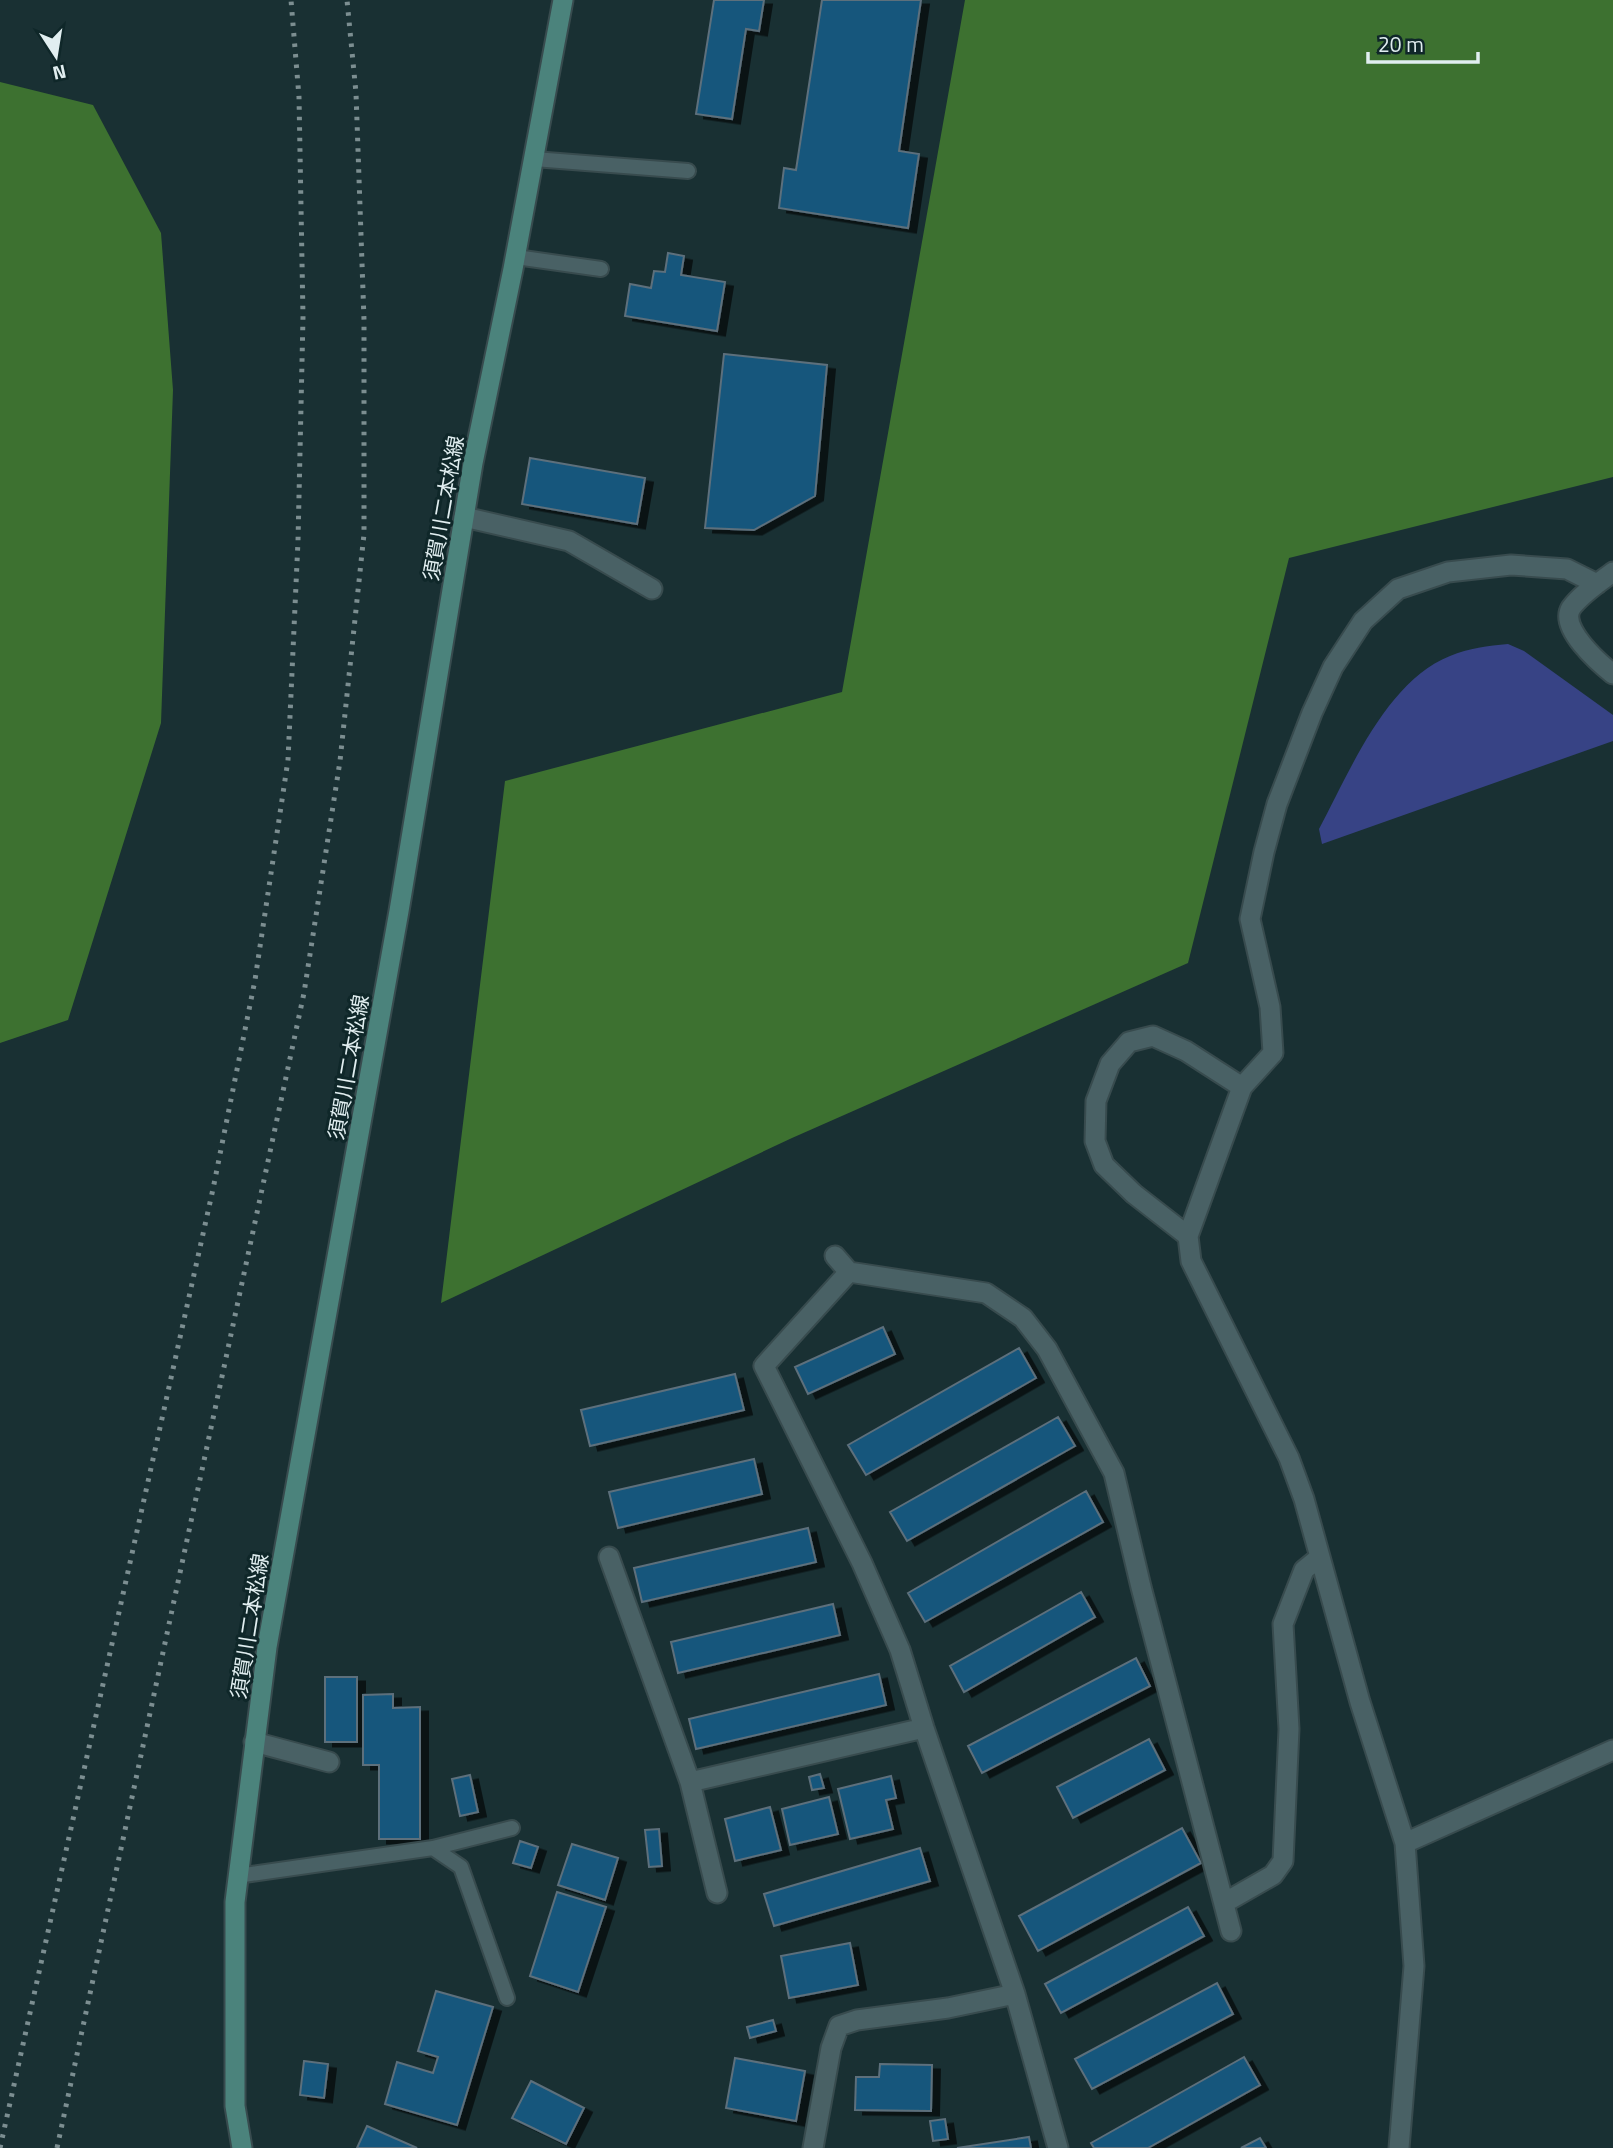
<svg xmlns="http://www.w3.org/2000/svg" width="1613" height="2148" font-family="'Titillium Web','Noto Sans JP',sans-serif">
	<defs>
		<filter id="shadow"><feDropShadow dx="8" dy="4.5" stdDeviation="0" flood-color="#0009"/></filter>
	</defs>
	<rect width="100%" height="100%" fill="#193033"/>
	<path fill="#3d7130" d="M965,0H1613V477L1289,558L1188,963L792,1138L441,1303L505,781L842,692Z
		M0,82L93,105L161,233L173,390L161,723L68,1020L0,1043Z"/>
	<path fill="#374385" d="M1508,644L1524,651L1613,715V741L1322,844L1319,829C1349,773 1386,681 1450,656C1469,648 1488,646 1508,644Z"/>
	<path fill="#15577c" stroke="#5d6f7c" stroke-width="2" filter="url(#shadow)" d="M714,0H764L759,31L746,29L732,119L696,114Z
		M822,0H921L899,151L919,154L908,228L779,208L784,168L796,170Z
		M668,253L684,256L681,275L725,282L717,331L625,316L630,284L651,288L654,271L665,272Z
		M724,354L827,365L815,496L754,530L705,528Z
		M530,458L645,478L637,524L522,504Z
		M883,1327L895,1354L808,1394L795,1367Z
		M1019,1348L1036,1378L866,1475L848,1445Z
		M735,1374L744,1410L590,1446L581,1410Z
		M1058,1417L1075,1446L907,1541L890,1512Z
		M754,1459L762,1494L618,1528L609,1492Z
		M1086,1491L1103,1522L925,1622L908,1593Z
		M808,1528L816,1562L642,1602L634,1568Z
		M1081,1592L1095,1617L964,1692L950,1666Z
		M833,1604L840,1635L678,1673L671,1642Z
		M1136,1658L1150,1686L982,1773L968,1746Z
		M879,1674L886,1705L696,1749L689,1719Z
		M325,1677H357V1742H325Z
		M393,1694V1708L420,1707V1839H379V1765H363V1695Z
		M1149,1739L1165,1770L1073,1818L1057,1787Z
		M820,1774L824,1788L812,1790L809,1777Z
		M470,1775L478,1812L460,1816L452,1779Z
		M891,1776L896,1798L886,1800L893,1829L850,1839L838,1789Z
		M829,1797L838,1834L790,1845L782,1809Z
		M770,1807L781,1850L735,1861L725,1819Z
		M1182,1828L1201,1863L1038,1951L1019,1916Z
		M659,1829L662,1866L649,1867L645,1830Z
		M520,1841L538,1847L531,1868L513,1863Z
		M572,1844L618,1858L605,1900L558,1885Z
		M920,1848L930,1881L774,1926L764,1894Z
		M557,1892L606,1907L578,1992L530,1976Z
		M1188,1907L1204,1936L1061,2013L1045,1984Z
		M850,1943L858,1985L789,1998L781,1956Z
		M1217,1983L1233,2014L1092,2089L1075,2059Z
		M436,1991L493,2007L457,2125L385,2104L397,2062L433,2073L438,2057L418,2051Z
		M773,2020L776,2031L750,2038L747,2027Z
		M1244,2057L1260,2085L1148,2148H1094L1091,2143Z
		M735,2058L805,2071L796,2121L726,2108Z
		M304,2061L328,2064L324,2098L300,2095Z
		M880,2064L932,2065L931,2111L855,2110L856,2077H879Z
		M531,2081L584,2108L566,2144L512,2118Z
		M945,2119L948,2139L933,2141L930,2121Z
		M367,2126L417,2148H357Z
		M1029,2137L1031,2148H957Z
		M1260,2138L1266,2148H1241Z"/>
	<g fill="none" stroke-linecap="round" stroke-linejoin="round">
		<defs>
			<path id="service" d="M534,159L688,171
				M516,257L601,269
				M433,1848L461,1867L507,1998
				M237,1876L433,1848L512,1828"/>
			<path id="minor" d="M464,517L569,541L652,589
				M1613,572C1600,582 1581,594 1571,608C1559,628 1599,663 1613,674
				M1188,1236L1134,1194L1104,1165L1095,1141L1096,1101L1110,1064L1129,1042L1153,1036L1186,1051L1242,1087
				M835,1256L849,1272L986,1293L1023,1318L1047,1349L1114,1473L1141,1587L1231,1931
				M849,1272L764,1366L862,1563L900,1650L924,1728L1015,1994L1058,2148
				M609,1557L690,1782L717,1893
				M254,1742L329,1762
				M690,1782L924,1728
				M1405,1843L1613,1750
				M1224,1903L1273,1875L1283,1861L1289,1729L1283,1624L1304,1570L1320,1557
				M813,2148L831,2048L839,2026L857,2020L948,2008L1015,1994
				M1399,2148L1414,1966L1405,1843L1360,1702L1304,1499L1289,1458L1191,1261L1188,1236L1242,1087L1273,1053L1270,1007L1250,919L1264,852L1277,804L1312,713L1333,667L1363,621L1398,589L1448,572L1511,565L1567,569L1597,584"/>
			<path id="secondary" d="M242,2148L235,2106V1902L267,1647L399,911L473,463L513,269L563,0"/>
		</defs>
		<use href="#service" stroke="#384b4e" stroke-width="18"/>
		<use href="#minor" stroke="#384b4e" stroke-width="23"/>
		<use href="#secondary" stroke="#384b4e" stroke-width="23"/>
		<use href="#service" stroke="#496165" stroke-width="14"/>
		<use href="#minor" stroke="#496165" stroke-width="19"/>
		<use href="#secondary" stroke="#4b837c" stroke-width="19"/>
		<path stroke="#7c8e91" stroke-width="5" stroke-dasharray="3.5 7" stroke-linecap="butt" d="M0,2148L213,1189L255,980L288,760L298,541L303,317L299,97L291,0
			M57,2148L304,993L340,761L364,534V320L356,93L347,0"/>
	</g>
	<g text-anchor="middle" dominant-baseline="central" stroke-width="6" stroke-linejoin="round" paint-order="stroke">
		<g font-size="21" fill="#e1eef0" stroke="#0f2729">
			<text transform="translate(443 508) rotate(-80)">須賀川二本松線</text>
			<text transform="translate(348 1067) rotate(-80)">須賀川二本松線</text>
			<text transform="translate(249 1626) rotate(-81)">須賀川二本松線</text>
		</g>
	</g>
	<g transform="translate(56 56) rotate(168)" stroke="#0f2729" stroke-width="5" paint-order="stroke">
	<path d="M0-5L12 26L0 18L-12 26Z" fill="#e1eef0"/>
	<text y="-10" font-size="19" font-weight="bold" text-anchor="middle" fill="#e1eef0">N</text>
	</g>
	<path d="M1368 52v10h110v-10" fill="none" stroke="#e1eef0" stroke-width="3.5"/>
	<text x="1378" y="52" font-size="21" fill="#e1eef0" stroke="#0f2729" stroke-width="5" paint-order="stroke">20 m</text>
</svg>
